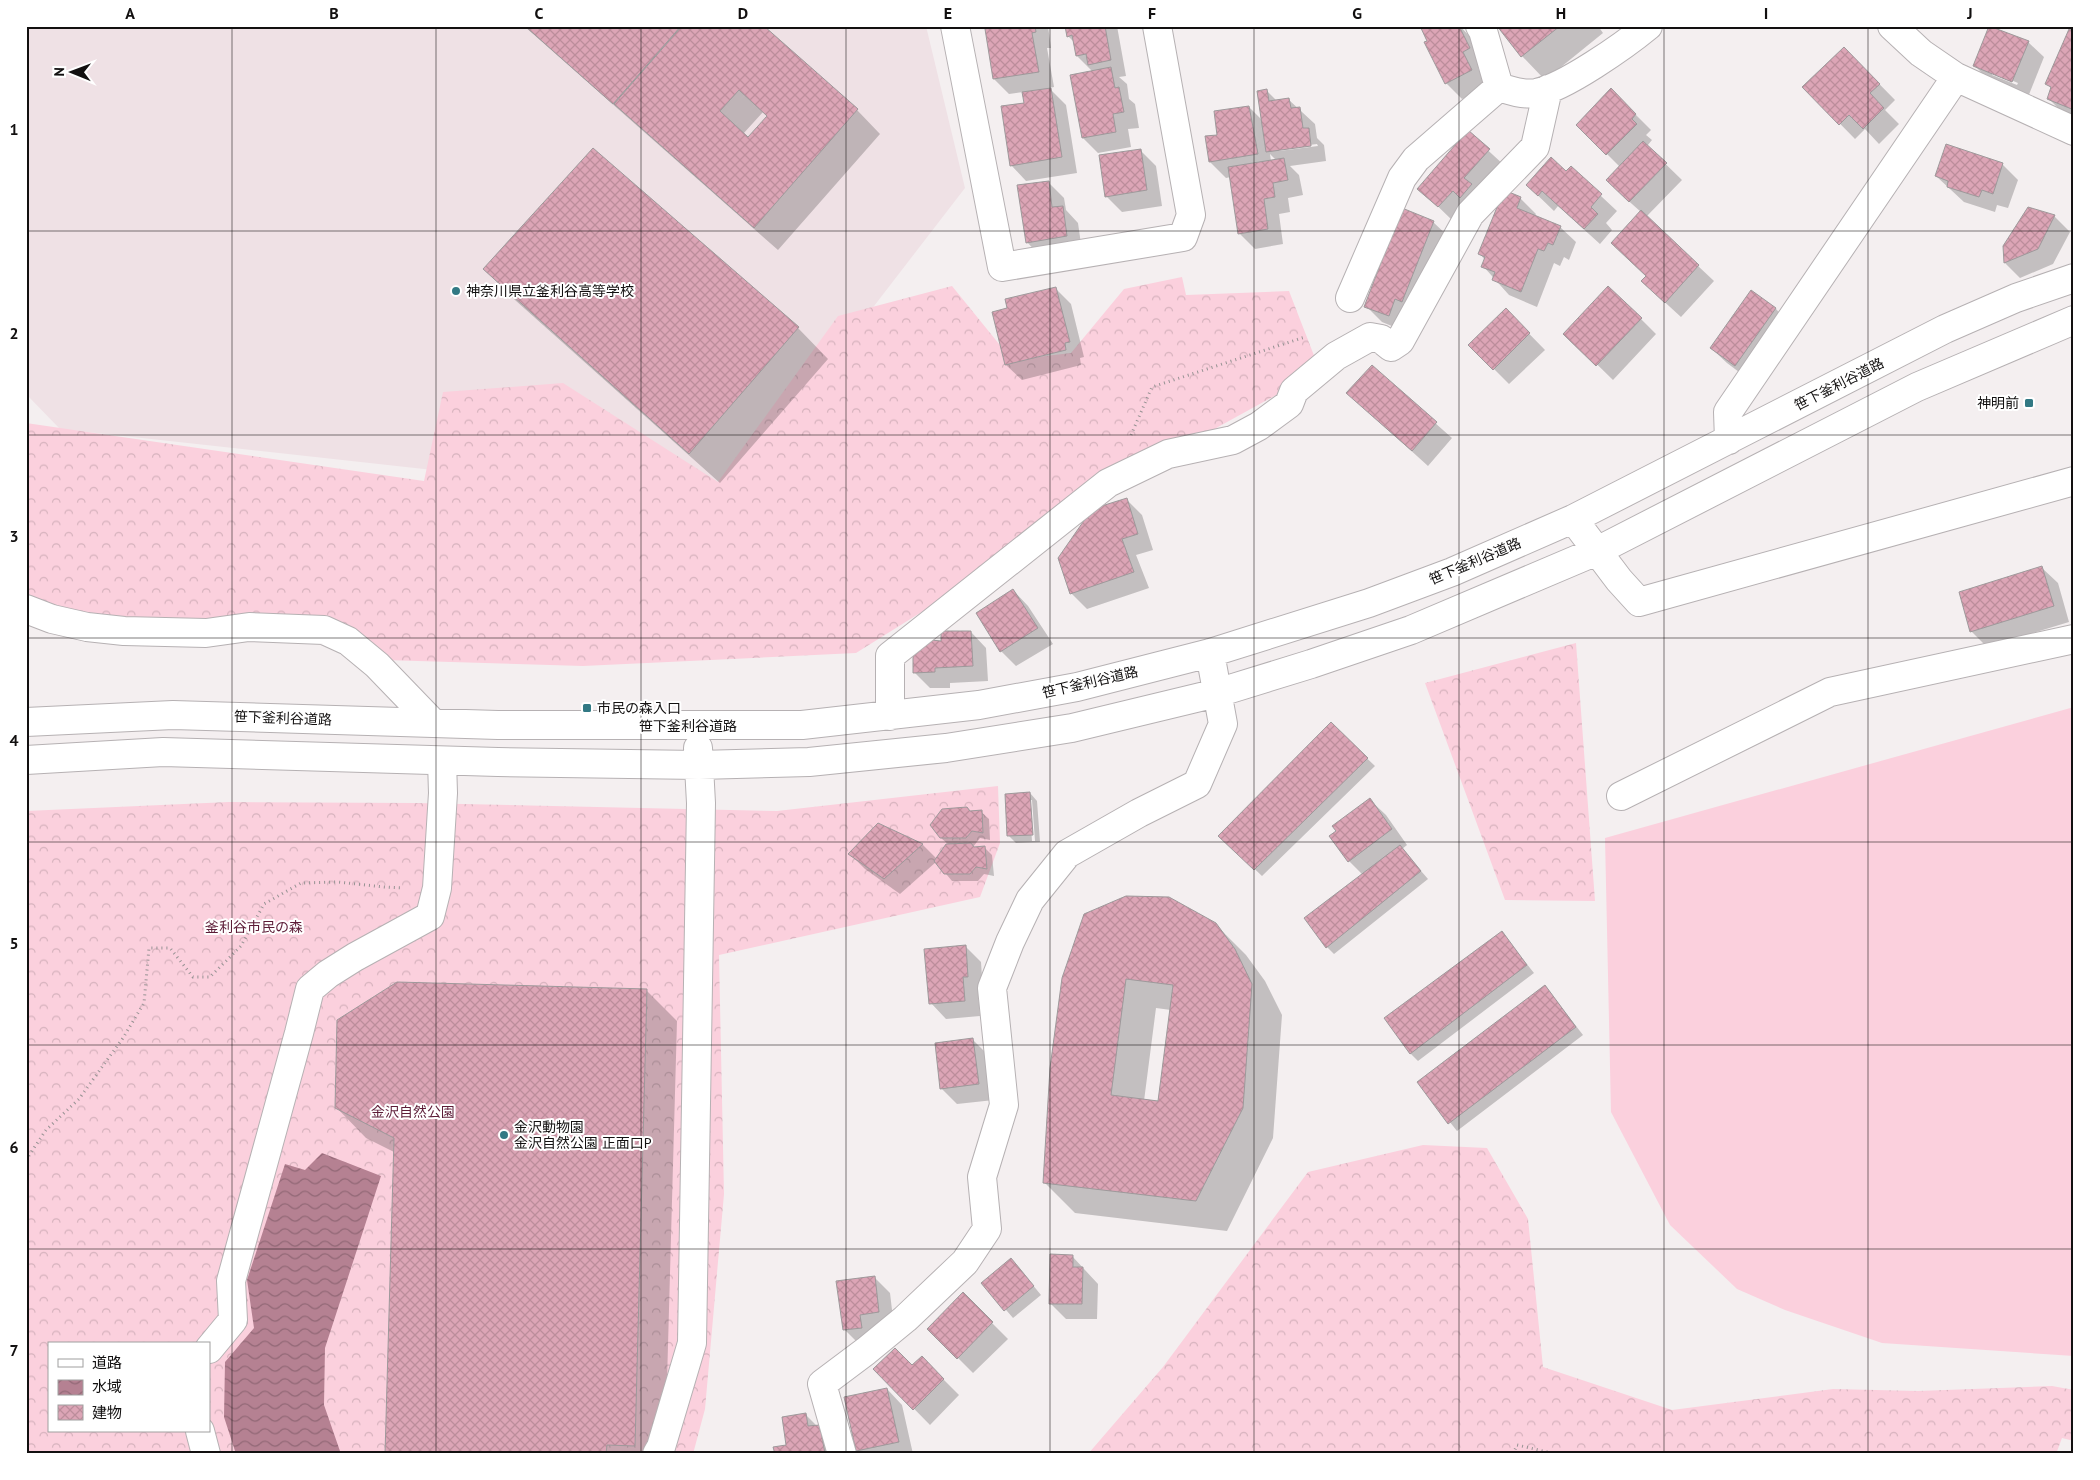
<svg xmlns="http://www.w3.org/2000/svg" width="2100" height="1480" font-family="'PT Sans','Noto Sans JP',sans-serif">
	<defs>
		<pattern id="forest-crowns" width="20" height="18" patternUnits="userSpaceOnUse" patternTransform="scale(1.25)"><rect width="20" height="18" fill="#fbd0dd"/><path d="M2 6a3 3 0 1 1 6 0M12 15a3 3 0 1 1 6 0" fill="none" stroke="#d6b2bd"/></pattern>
		<pattern id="water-waves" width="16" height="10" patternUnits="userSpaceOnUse" patternTransform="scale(1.25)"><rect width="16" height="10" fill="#b58192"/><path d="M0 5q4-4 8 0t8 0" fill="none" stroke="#926876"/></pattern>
		<pattern id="building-cross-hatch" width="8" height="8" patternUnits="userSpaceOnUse" patternTransform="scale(1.25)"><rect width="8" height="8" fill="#dca5b6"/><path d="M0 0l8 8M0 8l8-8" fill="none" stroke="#bc8d9b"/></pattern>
	</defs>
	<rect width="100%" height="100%" fill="#f4eff0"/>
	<path fill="#efe1e5" d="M26,26H926L965,188L723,502L60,429L26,394Z"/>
	<path fill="url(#forest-crowns)" fill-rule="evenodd" d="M1182,277L1186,295L1289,291L1320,371L1218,427L856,653L583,666L384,660L336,622L89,620L26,598V423L424,481L443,392L563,383L718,482L838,316L952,286L1012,360L1071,353L1124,289Z
		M1576,643L1595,901L1505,900L1425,683Z
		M998,786L1000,843L980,897L719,955L724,1194L705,1409L693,1454H26V811L229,802L416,803L777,811ZM49,1344H209V1431H49Z
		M1423,1145L1487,1148L1528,1219L1543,1367L1672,1410L1833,1389L1918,1391L2052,1386L2074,1390V1441L2062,1438L2056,1454H1088L1163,1367L1308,1172Z"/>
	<path fill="#fbd0dd" d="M2074,707V1356L1882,1343L1785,1310L1737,1289L1670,1225L1611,1112L1605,838Z"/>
	<path fill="url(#water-waves)" d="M322,1153L381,1176L325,1348L324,1405L341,1454H236L224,1417L225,1362L254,1328L247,1280L285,1164L305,1170Z"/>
	<path fill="#0003" fill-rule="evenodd" d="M524,26H762L857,110L880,134L778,250ZM763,112L768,117L748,139L743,134Z
		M1004,26H1048L1051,48H1047L1054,87L1049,88L1066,105L1077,173L1026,181L1011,165L1025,104L1023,92L1009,94L994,79Z
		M1066,26H1117L1126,76L1119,77L1127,84L1129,99L1135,104L1139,128L1128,129L1131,147L1098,153L1083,138L1093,72L1077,56L1075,43L1068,36Z
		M1422,26H1460L1472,39L1485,64L1478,68L1487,86L1462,99L1446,83Z
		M1498,26H1598L1603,33L1545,80L1522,56Z
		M1991,26L2028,42L2044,57L2028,97L1990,81L1975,66ZM1992,72L2018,83L2017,85L1992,75Z
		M2074,32V118L2064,114L2048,98L2052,89L2047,84Z
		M1844,48L1895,100L1885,110L1899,124L1879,144L1865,129L1855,139L1804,87Z
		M1611,90L1651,130L1646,135L1652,140L1647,146L1682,180L1646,217L1714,281L1681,317L1658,296L1647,276L1641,212L1623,196L1620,167L1578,125Z
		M1267,91L1277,101L1289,100L1315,124L1317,138L1324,145L1326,161L1290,166L1299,175L1303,195L1288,198L1290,212L1279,214L1283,244L1255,249L1239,233L1231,177L1226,178L1210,162L1206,138L1219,136L1249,107L1263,121ZM1317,144L1318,146L1279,151V149ZM1270,154L1276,160L1271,161Z
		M1468,132L1505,166L1454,222L1419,188Z
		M593,150L798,328L828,359L720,483L515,300L484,269Z
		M1140,150L1156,166L1162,206L1122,212L1106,196Z
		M2002,164L2018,180L2008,208L1997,205L1995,212L1964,202L1936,176Z
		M1571,168L1617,211L1606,223L1612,230L1600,244L1558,206L1554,211L1527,185L1566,172Z
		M1048,182L1064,198L1066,210L1078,223L1082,251L1042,258L1027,242Z
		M1520,198L1536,214L1535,216L1560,227L1576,242L1569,260L1564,257L1560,266L1554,263L1537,307L1509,295L1483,266L1485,260L1480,254Z
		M2028,209L2054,216L2070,232L2053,264L2020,278L2005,263Z
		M1433,222L1449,237L1404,331L1382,322L1366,306Z
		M1055,288L1071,304L1084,357L1080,358L1081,365L1022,380L1006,365L1009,309Z
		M1751,292L1776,309L1791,325L1751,381L1727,363L1711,348Z
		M1506,310L1545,350L1509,384L1470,345Z
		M1641,319L1656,334L1613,380L1565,333Z
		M1372,367L1452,438L1428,466L1364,408Z
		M1127,500L1142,515L1153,550L1136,555L1149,588L1087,609L1071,593Z
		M2042,568L2058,583L2069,622L1987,647L1971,631Z
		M1013,590L1028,606L1053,644L1016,666L1001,651Z
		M971,632L986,648L988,681L950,683V688H930L914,672L942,643Z
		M1331,724L1375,766L1262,876L1220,836Z
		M1030,793L1037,801L1040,842L1016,843L1009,836ZM1029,800H1032L1035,841H1032Z
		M1370,800L1386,815L1407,845L1402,849L1428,879L1334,954L1327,947L1363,875L1349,861Z
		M967,808L971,812H981L989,819L990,840L980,838L973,847L975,848H985L992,855L994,876L984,874L978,881H952L936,862L900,894L865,869L850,854L879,825L923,845L937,859L949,845L941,838Z
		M1215,924L1246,955L1265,981L1282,1015L1273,1138L1227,1231L1075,1213L1044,1182L1063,978ZM1156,1008L1171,1010L1159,1103L1144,1101Z
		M1502,933L1534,973L1418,1061L1411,1054L1386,1018Z
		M965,946L981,962L983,992L978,993L980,1016L946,1019L931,1003Z
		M1545,986L1583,1035L1457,1131L1419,1083Z
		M646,990L677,1021L665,1454H386L394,1152L366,1138L336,1107Z
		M972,1039L988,1055L994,1100L957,1104L942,1089Z
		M1072,1256L1098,1284L1097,1319H1066L1050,1303Z
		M1018,1267L1041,1295L1013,1318L983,1283Z
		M874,1277L890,1293L894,1327L860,1345L844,1329Z
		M963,1294L1008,1339L973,1373L929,1329Z
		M922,1358L959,1395L930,1425L875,1369L912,1367Z
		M887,1389L902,1405L913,1454H861L857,1450Z
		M805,1414L817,1426H820L838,1454H776L787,1446Z"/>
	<path fill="url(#building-cross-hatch)" stroke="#9e999b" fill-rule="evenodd" d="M525,26H681L613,104Z
		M682,26H764L858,109L754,228L614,104ZM739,90L767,116L748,137L720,111Z
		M1002,26H1035L1036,32L1032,33L1039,72L993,79L985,29Z
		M1065,26H1105L1111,60L1088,65L1086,54L1076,56L1072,35L1067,37Z
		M1420,26H1459L1470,48L1463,52L1472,70L1445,84L1424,42L1427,41Z
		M1497,26H1560L1521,57Z
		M1989,26L2029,41L2012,82L1973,66Z
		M2069,29L2074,31V110L2047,99L2051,87L2045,84Z
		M1844,47L1880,84L1870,93L1884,108L1863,129L1849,115L1839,125L1802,87Z
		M1111,67L1115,88L1119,87L1124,112L1113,114L1116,132L1082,138L1070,75Z
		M1051,88L1062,157L1010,166L1001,106L1024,103L1022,92Z
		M1611,88L1636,114L1632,119L1637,124L1606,155L1576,125Z
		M1267,89L1269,101L1289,98L1291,108L1300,107L1303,128H1309L1311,146L1266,152L1257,91Z
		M1249,106L1258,154L1209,162L1205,136L1217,135L1214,111Z
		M1468,130L1490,149L1464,178L1472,184L1460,198L1453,191L1438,207L1417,189Z
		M1643,141L1667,163L1629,202L1606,180Z
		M1946,144L2003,163L1993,194L1982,190L1979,197L1947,187L1948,181L1935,176Z
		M593,148L799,327L689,454L483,269Z
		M1141,149L1147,190L1105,197L1099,155Z
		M1551,157L1566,171L1571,166L1602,194L1591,207L1598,214L1584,229L1542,191L1538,196L1526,185Z
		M1284,158L1288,180L1273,183L1275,197L1264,199L1268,229L1238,234L1228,167Z
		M1049,181L1052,207L1063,206L1067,236L1026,243L1017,185Z
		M1504,190L1521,197L1517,208L1561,226L1553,245L1548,243L1544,251L1538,249L1521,292L1492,280L1495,272L1481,267L1485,257L1478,254Z
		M2028,207L2055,215L2038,249L2004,263L2003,246Z
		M1402,208L1434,221L1402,302L1395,299L1389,316L1364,307Z
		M1641,210L1699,265L1665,303L1641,281L1646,276L1611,243Z
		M1608,286L1642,318L1596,366L1563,334Z
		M1056,287L1070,342L1065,343L1066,350L1005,365L992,312L1007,308L1005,299Z
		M1751,290L1776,308L1735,366L1710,348Z
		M1506,308L1530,333L1493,370L1468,345Z
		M1372,365L1437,422L1412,451L1346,393Z
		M1127,498L1138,534L1122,539L1134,572L1070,594L1058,558L1092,509Z
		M2042,566L2054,606L1970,632L1959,592Z
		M1013,589L1038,628L1000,652L976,613Z
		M941,631H971L973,666L935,668V672L913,673V655L931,640L941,641Z
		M1331,722L1368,758L1254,870L1218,836Z
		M1030,792L1033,835L1007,836L1005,794Z
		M1370,798L1392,829L1348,862L1329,836L1336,831L1332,826Z
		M967,807L970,811L982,810L983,833L972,831L966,838H940L930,825L942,809Z
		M878,823L923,844L884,879L848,854Z
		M971,843L974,847L985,846L987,869L976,867L970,874H944L934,861L946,844Z
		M1400,845L1421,871L1326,948L1304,918Z
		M1126,896L1169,897L1216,923L1235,949L1252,984L1243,1108L1196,1201L1043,1183L1050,1068L1062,978L1084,914ZM1126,979L1173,985L1158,1101L1111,1095Z
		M1502,931L1527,965L1410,1054L1384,1018Z
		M966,945L968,977H963L965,1001L929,1004L924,949Z
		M397,982L647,989L635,1446L607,1445L606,1454H385L394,1138L335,1108L337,1020Z
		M1545,985L1576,1027L1448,1124L1417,1082Z
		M973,1038L979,1084L940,1089L935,1043Z
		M1050,1254L1073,1255V1267H1083L1082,1304H1049Z
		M1011,1258L1034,1286L1004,1311L981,1283Z
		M875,1276L879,1312L860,1315L862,1328L843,1330L836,1281Z
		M963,1292L993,1322L957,1359L927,1329Z
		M895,1348L912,1365L922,1356L944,1379L913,1410L873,1369Z
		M887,1388L899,1442L856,1451L844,1397Z
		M806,1413L808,1426L820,1425L825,1454H775L773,1447L786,1445L782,1417Z"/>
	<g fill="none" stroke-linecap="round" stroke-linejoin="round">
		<defs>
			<path id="minor" d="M955,26L1002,267L1183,237L1191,215L1157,26
				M1480,26L1483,31L1499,87
				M1892,26L1921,53L1956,77L2074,131
				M1350,298L1402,178L1416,159L1499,87C1511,91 1523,95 1536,93C1564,88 1625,45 1648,26
				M1729,440L1728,412L1956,77
				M1573,519L1619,580L1639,602L2074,481
				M26,609L52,619L87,627L124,631L206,633L249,627L324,630L348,641L377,665L432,722
				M890,716V656L1108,483L1168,454L1233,440L1259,426L1289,404L1294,391L1336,356L1370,337L1381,339L1391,347L1400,341L1470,214L1535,147L1548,89
				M26,722L173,715L498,725H802L979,705L1077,687L1210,653L1369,603L1452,572L1573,519L1945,329L2016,298L2074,278
				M26,760L163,752L498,762L699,765L809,762L946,748L1072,728L1217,693L1311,664L1411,630L1597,551L1917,387L2074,320
				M1621,796L1830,692L2074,639
				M209,1349L233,1320L231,1281L299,1033L310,989L328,974L355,957L430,916L437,888L443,793L442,761
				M200,1431L206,1454
				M657,1454L661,1447L692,1343L701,803L698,748
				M842,1454L822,1384L866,1351L905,1319L965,1262L987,1229L982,1177L1004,1105L992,988L1010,942L1030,900L1067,854L1139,813L1197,784L1223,724L1210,653"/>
		</defs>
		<use href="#minor" stroke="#b6b1b3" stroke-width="30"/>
		<path stroke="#969293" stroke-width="3" stroke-dasharray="1 4" stroke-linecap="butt" d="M1131,435L1152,387L1305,337
			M26,1160L46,1130L79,1099L123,1038L144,1003L149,948H170L193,977H210L241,946L264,904L301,883L338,882L384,887L403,888
			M1513,1454L1517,1445L1556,1454"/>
		<use href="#minor" stroke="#fff" stroke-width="28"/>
	</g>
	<path fill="none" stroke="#121010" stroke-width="1" stroke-opacity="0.55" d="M232,26V1454M436,26V1454M641,26V1454M846,26V1454M1050,26V1454M1254,26V1454M1459,26V1454M1664,26V1454M1868,26V1454M26,231H2074M26,435H2074M26,638H2074M26,842H2074M26,1045H2074M26,1249H2074"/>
	<g fill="#327984" stroke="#fff" stroke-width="2">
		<circle cx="456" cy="291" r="5"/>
		<rect x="2024" y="398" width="10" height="10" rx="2.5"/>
		<rect x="582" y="703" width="10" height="10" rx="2.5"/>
		<circle cx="504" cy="1135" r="5"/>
	</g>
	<g text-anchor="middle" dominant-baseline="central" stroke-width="4" stroke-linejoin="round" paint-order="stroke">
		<g font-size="14" fill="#121010" stroke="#fff" text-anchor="start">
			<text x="466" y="291">神奈川県立釜利谷高等学校</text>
			<text x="2019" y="403" text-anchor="end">神明前</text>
			<text x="597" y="708">市民の森入口</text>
			<text x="514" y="1127">金沢動物園<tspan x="514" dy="16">金沢自然公園 正面口P</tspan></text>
		</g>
		<g font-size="14" fill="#121010" stroke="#fff">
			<text transform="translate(1839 384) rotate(-27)">笹下釜利谷道路</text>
			<text transform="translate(1475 561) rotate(-23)">笹下釜利谷道路</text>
			<text transform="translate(1090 682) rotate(-13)">笹下釜利谷道路</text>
			<text transform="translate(283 718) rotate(2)">笹下釜利谷道路</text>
			<text x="688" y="726">笹下釜利谷道路</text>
		</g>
		<g font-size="14" fill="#5c1c37" stroke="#fff">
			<text x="254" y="927">釜利谷市民の森</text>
			<text x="413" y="1112">金沢自然公園</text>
		</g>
	</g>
	<rect width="2100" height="1480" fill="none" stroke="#ffffff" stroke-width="55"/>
	<rect x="48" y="1342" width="162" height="90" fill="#ffffff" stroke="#a09f9f"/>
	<rect x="58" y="1359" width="25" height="8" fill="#ffffff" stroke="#a09f9f"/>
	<text x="92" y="1368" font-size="15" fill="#121010">道路</text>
	<rect x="58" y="1380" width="25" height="15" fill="url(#water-waves)" stroke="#a09f9f"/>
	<text x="92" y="1392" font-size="15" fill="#121010">水域</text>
	<rect x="58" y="1405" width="25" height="15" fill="url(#building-cross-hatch)" stroke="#a09f9f"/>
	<text x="92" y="1418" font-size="15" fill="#121010">建物</text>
	<g transform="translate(72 72) rotate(271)" stroke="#ffffff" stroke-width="4" paint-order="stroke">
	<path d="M0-4L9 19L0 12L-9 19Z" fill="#121010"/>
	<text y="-8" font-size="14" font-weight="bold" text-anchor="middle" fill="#121010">N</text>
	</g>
	<rect x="28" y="28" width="2044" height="1424" fill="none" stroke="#121010" stroke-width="2"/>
	<g font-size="16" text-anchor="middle" font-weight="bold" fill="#121010">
		<text x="130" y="19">A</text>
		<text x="334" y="19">B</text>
		<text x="539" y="19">C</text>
		<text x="743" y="19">D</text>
		<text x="948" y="19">E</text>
		<text x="1152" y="19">F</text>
		<text x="1357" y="19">G</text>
		<text x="1561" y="19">H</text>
		<text x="1766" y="19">I</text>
		<text x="1970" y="19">J</text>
		<text x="14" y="135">1</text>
		<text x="14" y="339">2</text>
		<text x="14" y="542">3</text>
		<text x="14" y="746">4</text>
		<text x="14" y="949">5</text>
		<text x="14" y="1153">6</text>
		<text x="14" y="1356">7</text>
	</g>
</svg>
